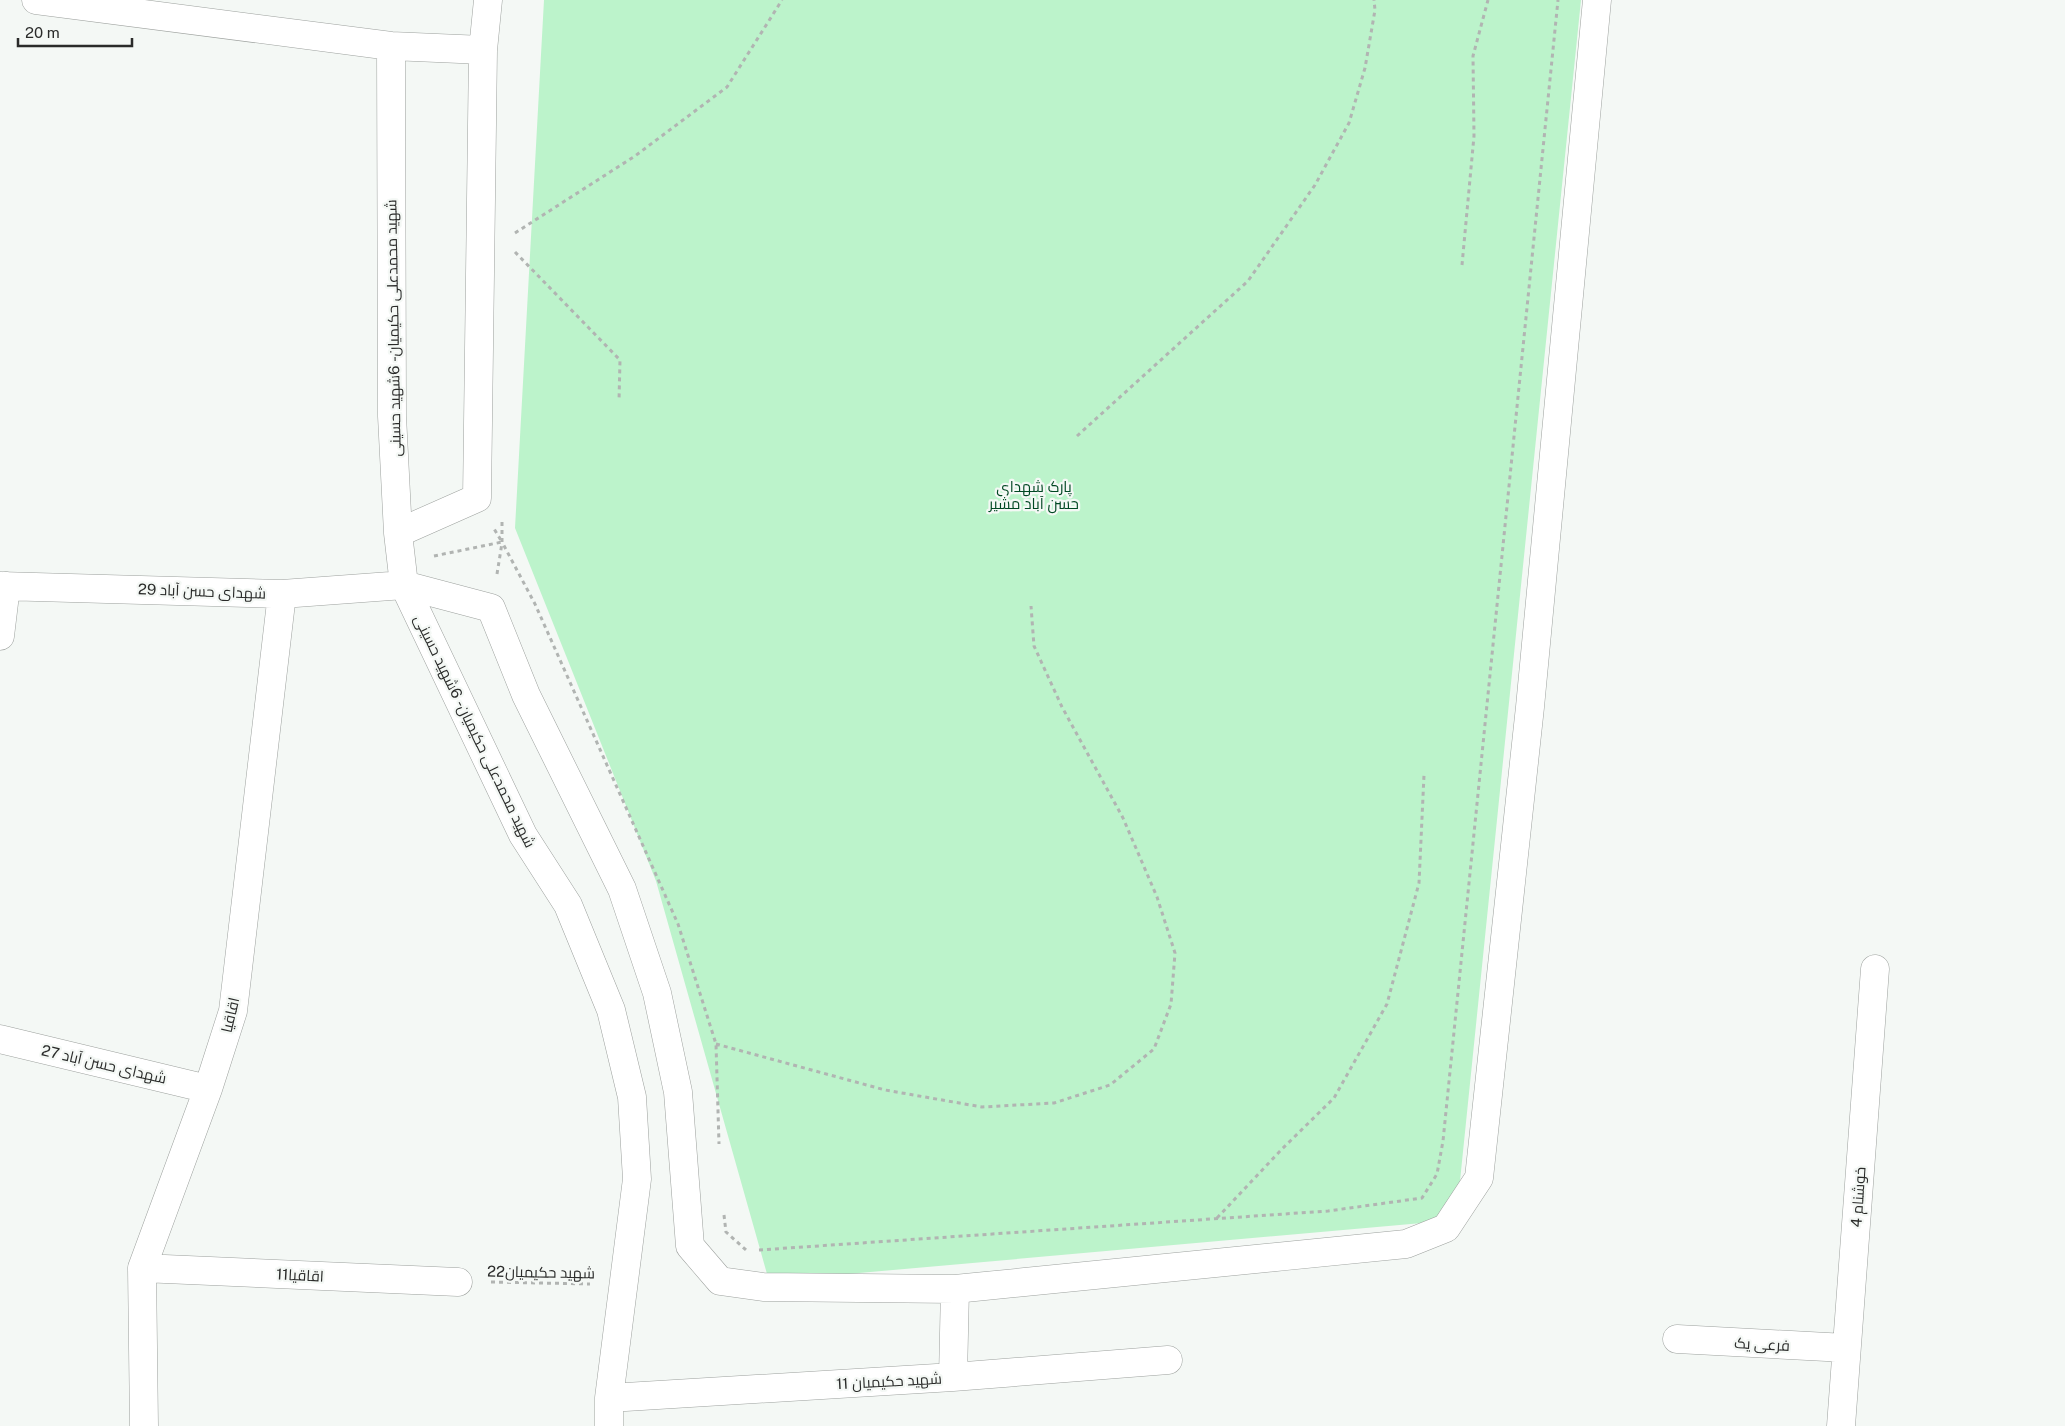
<svg xmlns="http://www.w3.org/2000/svg" width="2065" height="1426" font-family="'Public Sans',Cairo,sans-serif">
	<rect width="100%" height="100%" fill="#f4f8f5"/>
	<path fill="#bcf3cb" d="M544,0H1581L1456,1220L769,1281L656,881L515,528Z"/>
	<g fill="none" stroke-linecap="round" stroke-linejoin="round">
		<defs>
			<path id="minor" d="M36,0L391,46L483,50
				M391,46L392,416L398,533L404,585L523,835L568,905L611,1010L632,1097L637,1179L609,1398V1426
				M398,533L477,498L483,50L488,0
				M0,586L282,594L404,585L491,608L526,695L622,889L657,993L678,1092L690,1246L720,1281L763,1287L955,1289L1406,1244L1446,1228L1479,1178L1530,707L1597,0
				M0,636L6,586
				M0,1039L208,1089
				M142,1268L458,1282
				M1677,1339L1846,1348
				M953,1377L955,1289
				M609,1398L953,1377L1168,1360
				M144,1426L142,1268L208,1089L233,1011L282,594
				M1841,1426L1875,969"/>
		</defs>
		<use href="#minor" stroke="#9da19e" stroke-width="29"/>
		<path stroke="#b1b4b2" stroke-width="3" stroke-dasharray="4 4" stroke-linecap="butt" d="M515,233L635,156L727,87L782,0
			M515,252L620,360L619,401
			M1462,265L1474,136L1473,56L1488,0
			M1077,436L1248,281L1315,185L1349,123L1365,68L1375,10L1374,0
			M502,522V542L535,604L678,924L716,1044L719,1144
			M434,556L502,542L493,527
			M497,574L502,543
			M716,1044L885,1090L982,1107L1054,1103L1110,1085L1154,1049L1171,1004L1175,953L1157,897L1123,818L1062,707L1034,646L1031,606
			M724,1215L726,1232L746,1250
			M1217,1218L1282,1149L1334,1098L1387,1004L1419,883L1424,775
			M759,1250L1328,1211L1422,1198L1437,1174L1443,1141L1558,0
			M491,1282L590,1284"/>
		<use href="#minor" stroke="#fff" stroke-width="28"/>
	</g>
	<g text-anchor="middle" dominant-baseline="central" stroke-width="4.5" stroke-linejoin="round" paint-order="stroke">
		<g font-size="15" fill="#2a2b2a" stroke="#f4f8f5">
			<text transform="translate(393 328) rotate(-91)">شهید محمدعلی حکیمیان - 6شهید حسینی</text>
			<text transform="translate(202 591) rotate(2)">شهدای حسن آباد 29</text>
			<text transform="translate(475 731) rotate(64)">شهید محمدعلی حکیمیان - 6شهید حسینی</text>
			<text transform="translate(230 1015) rotate(-77)">اقاقیا</text>
			<text transform="translate(104 1064) rotate(13)">شهدای حسن آباد 27</text>
			<text transform="translate(1858 1197) rotate(-86)">خوشنام 4</text>
			<text transform="translate(541 1272) rotate(1)">شهید حکیمیان22</text>
			<text transform="translate(300 1275) rotate(3)">11اقاقیا</text>
			<text transform="translate(1762 1344) rotate(3)">فرعی یک</text>
			<text transform="translate(889 1381) rotate(-3)">شهید حکیمیان 11</text>
		</g>
		<g font-size="15" fill="#004823" stroke="#f4f8f5">
			<text x="1034" y="486">پارک شهدای<tspan x="1034" dy="17">حسن آباد مشیر</tspan></text>
		</g>
	</g>
	<path d="M18 38v8h114v-8" fill="none" stroke="#2a2b2a" stroke-width="2.5"/>
	<text x="25" y="38" font-size="15" fill="#2a2b2a" stroke="#f4f8f5" stroke-width="4" paint-order="stroke">20 m</text>
</svg>
